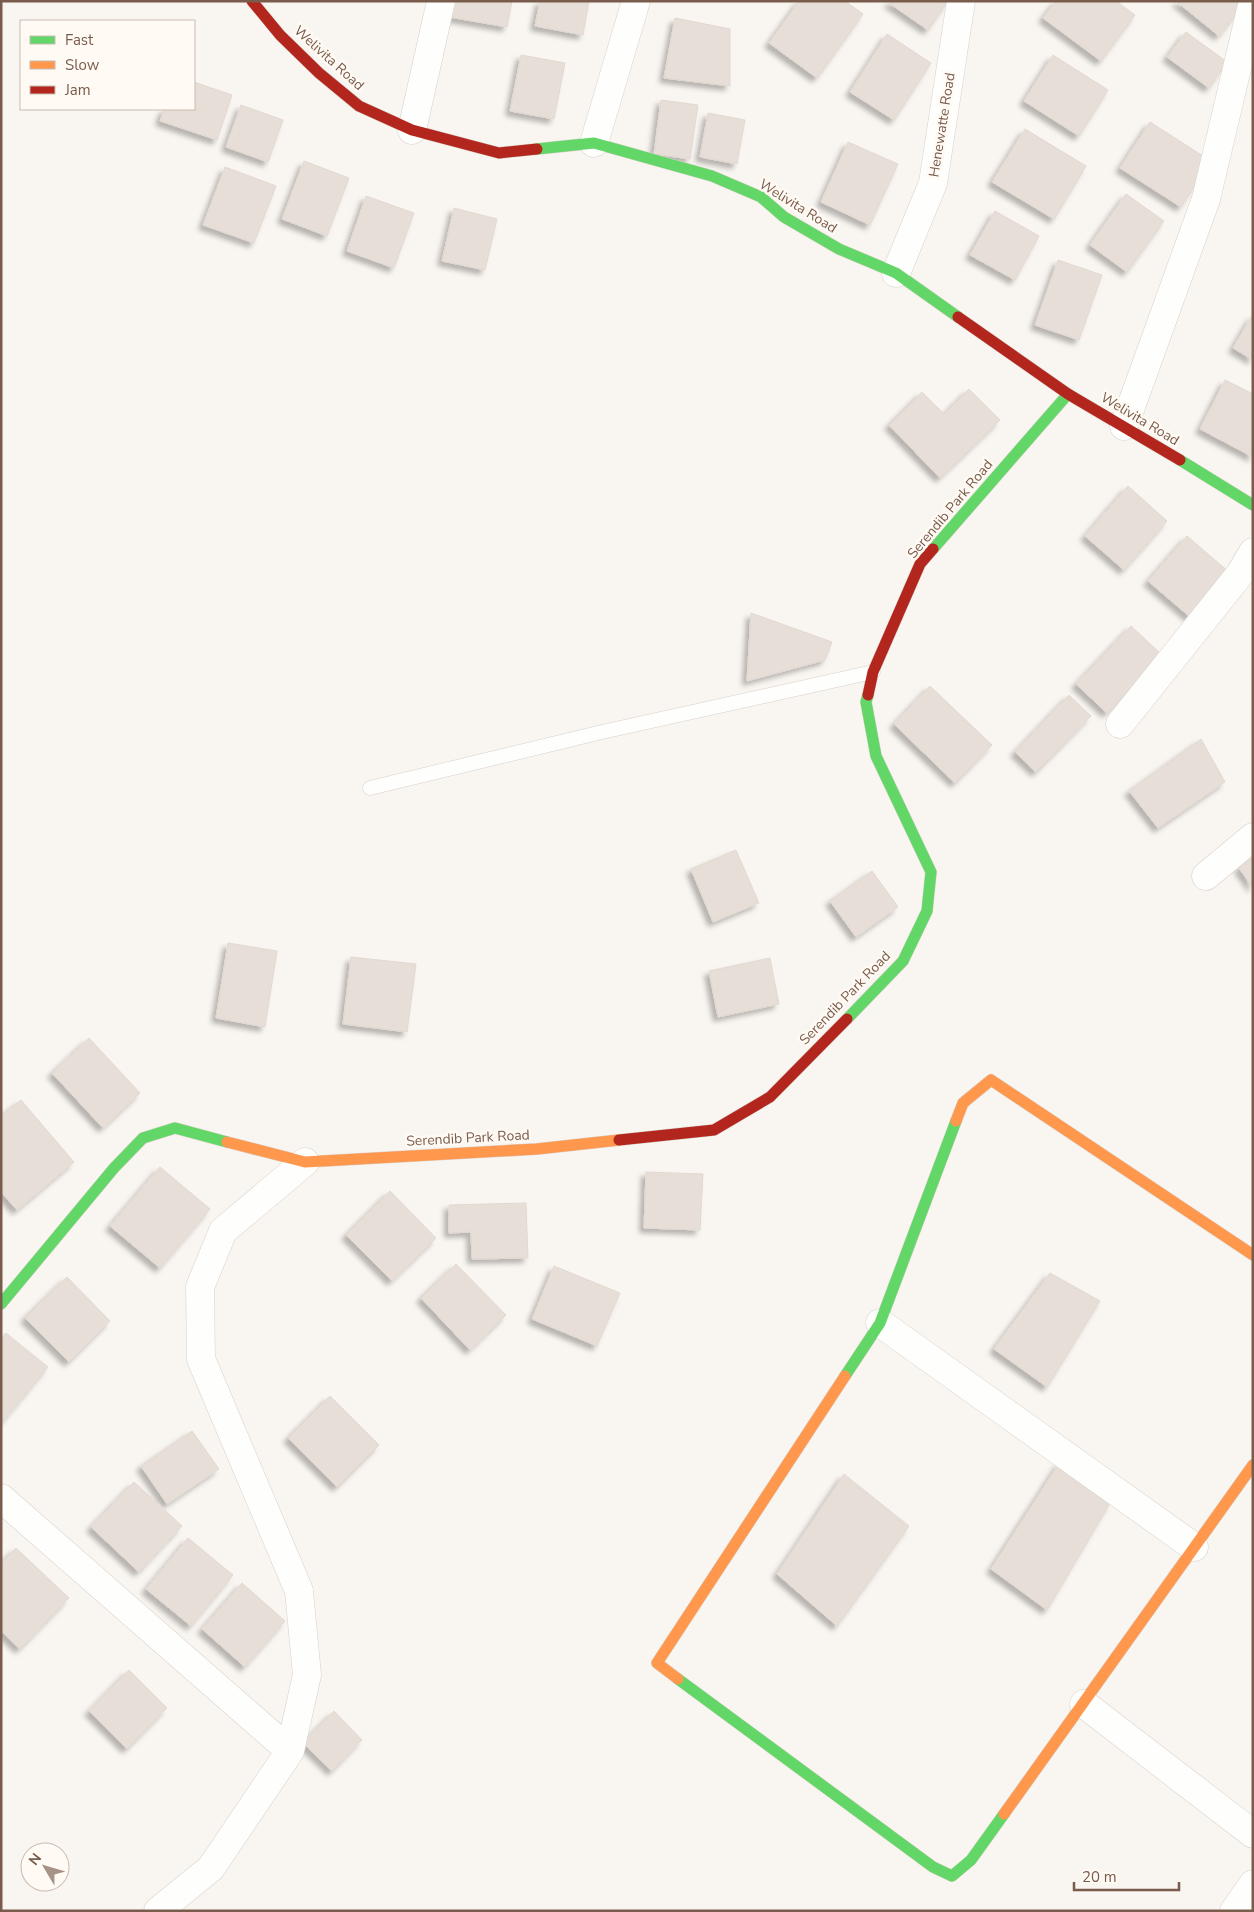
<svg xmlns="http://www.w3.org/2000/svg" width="1254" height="1912" font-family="'Nunito Sans',sans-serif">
	<defs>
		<filter id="shadow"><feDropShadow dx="-4.5" dy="4.5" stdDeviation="2.5" flood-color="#0004"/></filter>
	</defs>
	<rect width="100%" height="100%" fill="#f9f5f0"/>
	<path fill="#e6ded7" stroke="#e2d8d2" filter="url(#shadow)" d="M446,1H512L507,27L443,16Z
		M540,1H589L583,35L535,26Z
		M799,1H845L863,14L817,78L769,43Z
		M890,1H948L928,30L889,3Z
		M1056,1H1116L1135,15L1101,61L1043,18Z
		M1176,1H1247L1219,36Z
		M675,18L730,29V86L664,78Z
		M1186,32L1227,62L1209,88L1167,57Z
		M887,34L931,63L894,120L850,92Z
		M521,55L565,63L554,119L510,111Z
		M1053,55L1108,90L1079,136L1024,101Z
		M194,82L232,95L217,140L160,121L164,109H194Z
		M661,100L698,105L690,159L654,154Z
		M241,105L283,120L268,162L226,147Z
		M708,113L745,120L737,164L700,157Z
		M1150,122L1211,161L1181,207L1120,168Z
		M1025,129L1086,166L1054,219L992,182Z
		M848,142L898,164L870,225L821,202Z
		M304,161L349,178L327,236L282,219Z
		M225,167L276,186L254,243L203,225Z
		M1126,194L1164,221L1127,272L1090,245Z
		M366,196L414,213L394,268L347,251Z
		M454,208L497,219L485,270L442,261Z
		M995,211L1039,236L1015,280L970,255Z
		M1058,260L1102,275L1079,340L1035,325Z
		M1253,314V360L1233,348Z
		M1225,380L1253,394V457L1200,429Z
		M969,389L1000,420L940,478L889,425L922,392L944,414Z
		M1128,486L1167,521L1124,570L1085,536Z
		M1187,536L1229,572L1190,617L1148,581Z
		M751,613L832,642L825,660L747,681Z
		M1131,626L1162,655L1107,713L1076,684Z
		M930,686L992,745L955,783L894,724Z
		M1069,695L1091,716L1036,772L1015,752Z
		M1201,739L1225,782L1158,828L1129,791Z
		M736,850L759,903L713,922L691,869Z
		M1253,855V888L1239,868Z
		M872,871L898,907L856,937L830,901Z
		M228,943L277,951L265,1027L216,1018Z
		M351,957L416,964L407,1032L343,1024Z
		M770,958L779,1004L718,1017L709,971Z
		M89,1038L140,1093L103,1128L52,1073Z
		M21,1100L74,1162L17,1210L1,1192V1116Z
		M160,1167L210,1209L160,1268L110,1226Z
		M646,1172L703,1174L700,1230L644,1228Z
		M390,1191L436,1238L392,1281L346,1235Z
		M526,1203L528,1258L472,1259L471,1232L449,1233V1205Z
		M456,1264L506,1315L470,1350L421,1298Z
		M554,1266L620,1293L597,1346L532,1319Z
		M1050,1273L1100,1301L1047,1387L994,1349Z
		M67,1277L110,1321L69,1362L25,1318Z
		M6,1333L48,1367L1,1424V1339Z
		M330,1396L379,1445L337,1487L288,1438Z
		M192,1431L219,1469L167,1504L141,1466Z
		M1060,1462L1110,1503L1047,1610L991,1569Z
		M844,1474L909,1526L837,1626L777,1574Z
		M134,1482L182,1526L139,1572L91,1527Z
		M188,1538L233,1575L191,1626L146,1589Z
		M16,1548L69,1598L20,1649L1,1631V1563Z
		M242,1583L285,1621L245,1667L202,1629Z
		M129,1670L167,1708L127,1749L89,1711Z
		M334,1711L362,1740L332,1771L303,1743Z"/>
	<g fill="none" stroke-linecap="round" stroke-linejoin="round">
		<defs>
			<path id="lane" d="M370,788L602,732L873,672"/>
			<path id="street" d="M412,130L441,1
				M594,143L636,1
				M896,273L933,183L961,1
				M1124,426L1206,199L1253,1
				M1120,724L1240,574L1253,552
				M1206,876L1253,837
				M880,1323L1194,1547
				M1,1498L290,1751L307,1675L299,1591L201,1359L200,1287L223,1231L305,1162
				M1084,1704L1253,1834
				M158,1911L211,1868L290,1751
				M1234,1911L1253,1884"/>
			<path id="fast" d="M537,149L594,143L712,176L761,197L784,217L839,249L896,273L958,317
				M1180,460L1253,505
				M933,549L1068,394
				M847,1019L903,961L927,911L931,872L876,756L866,702L868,695
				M1,1304L114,1168L143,1138L175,1128L227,1142
				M845,1376L880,1323L956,1121
				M678,1679L933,1867L952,1876L971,1860L1004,1814"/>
			<path id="slow" d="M956,1121L963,1103L991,1080L1253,1255
				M227,1142L305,1162L537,1149L619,1140
				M678,1679L657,1663L845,1376
				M1004,1814L1253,1465"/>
			<path id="jam" d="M252,1L280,35L319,73L359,106L412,130L499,153L537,149
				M958,317L1068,394L1180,460
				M868,695L873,672L920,564L933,549
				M619,1140L714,1130L770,1097L847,1019"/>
		</defs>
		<use href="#lane" stroke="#d7d1cb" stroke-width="15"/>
		<use href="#street" stroke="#d7d1cb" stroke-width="29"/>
		<use href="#fast" stroke="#d9d2cb" stroke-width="12"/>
		<use href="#slow" stroke="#d9d2cb" stroke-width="12"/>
		<use href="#jam" stroke="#d9d2cb" stroke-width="12"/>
		<use href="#lane" stroke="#fefefd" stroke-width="14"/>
		<use href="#street" stroke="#fefefd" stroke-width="28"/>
		<use href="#fast" stroke="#63d668" stroke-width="11"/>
		<use href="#slow" stroke="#ff974d" stroke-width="11"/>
		<use href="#jam" stroke="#b3261e" stroke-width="11"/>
	</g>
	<g text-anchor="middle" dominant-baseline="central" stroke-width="5" stroke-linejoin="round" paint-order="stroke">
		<g font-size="14" fill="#7a5c4d" stroke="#fffaf3">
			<text transform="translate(329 58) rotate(42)">Welivita Road</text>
			<text transform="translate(942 125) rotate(-81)">Henewatte Road</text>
			<text transform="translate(798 206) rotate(32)">Welivita Road</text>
			<text transform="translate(1140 419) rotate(31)">Welivita Road</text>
			<text transform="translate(950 509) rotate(-50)">Serendib Park Road</text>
			<text transform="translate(845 998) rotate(-46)">Serendib Park Road</text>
			<text transform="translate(468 1138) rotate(-3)">Serendib Park Road</text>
		</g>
	</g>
	<rect width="1254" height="1912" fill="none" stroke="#7a5c4d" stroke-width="5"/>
	<rect x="20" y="20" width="175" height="90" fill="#fffaf3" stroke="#cabbb1"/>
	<rect x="30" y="36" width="25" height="8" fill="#63d668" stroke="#cabbb1"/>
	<text x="65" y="45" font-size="15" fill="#7a5c4d">Fast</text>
	<rect x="30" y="61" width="25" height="8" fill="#ff974d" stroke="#cabbb1"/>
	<text x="65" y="70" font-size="15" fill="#7a5c4d">Slow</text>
	<rect x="30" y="86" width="25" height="8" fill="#b3261e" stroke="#cabbb1"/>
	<text x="65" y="95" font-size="15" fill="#7a5c4d">Jam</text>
	<g transform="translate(45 1867) rotate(308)"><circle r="24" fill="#fffaf3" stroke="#cabbb1"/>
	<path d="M0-4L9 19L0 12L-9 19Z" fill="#a69286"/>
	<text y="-8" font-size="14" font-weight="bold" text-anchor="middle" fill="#7a5c4d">N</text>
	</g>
	<path d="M1074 1882v8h105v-8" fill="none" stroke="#7a5c4d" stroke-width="2.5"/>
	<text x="1082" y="1882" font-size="15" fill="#7a5c4d" stroke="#fffaf3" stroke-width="4" paint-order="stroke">20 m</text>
</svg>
